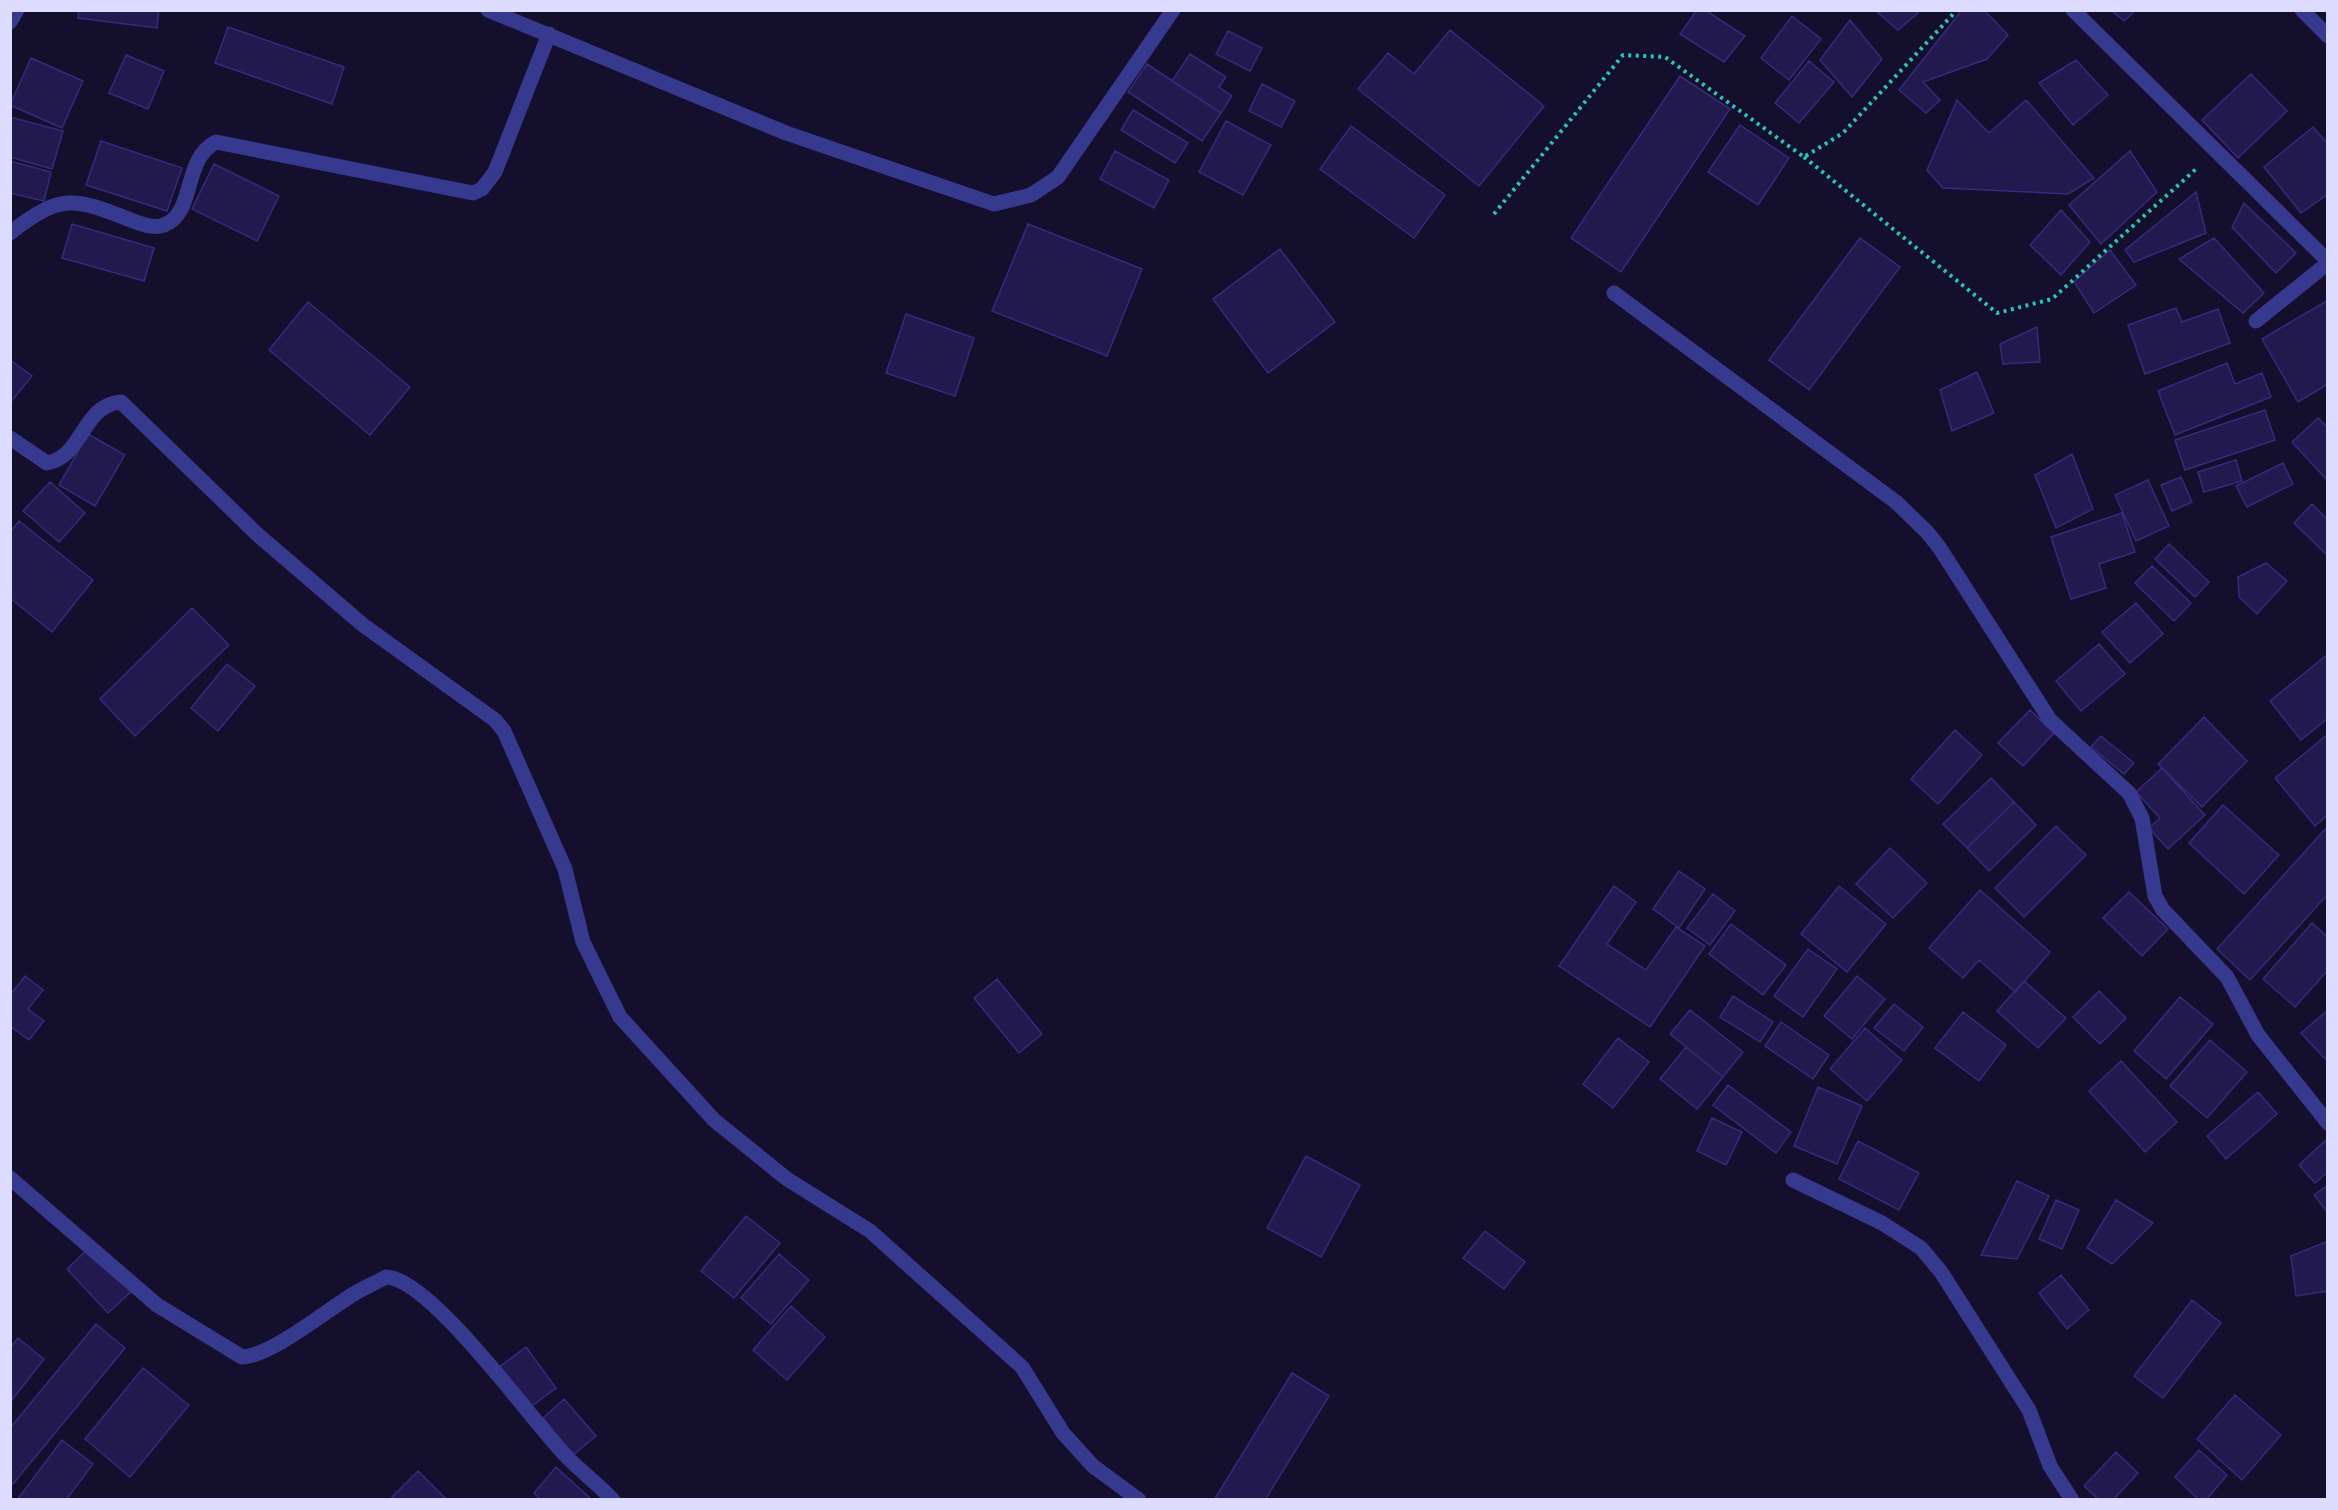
<svg xmlns="http://www.w3.org/2000/svg" width="2338" height="1510" font-family="'PT Sans',sans-serif">
	<rect width="100%" height="100%" fill="#130f2d"/>
	<path fill="#221a4f" stroke="#362a7d" stroke-width="1.5" d="M79,10H159L157,28L78,18Z
		M1697,10H1705L1745,36L1724,62L1680,34Z
		M1915,10L1918,13L1898,30L1877,12Z
		M1962,10H1984L2008,35L1987,59L1923,82L1940,100L1926,113L1899,90Z
		M2111,10H2136L2124,21Z
		M1792,16L1821,39L1789,80L1761,58Z
		M1850,20L1882,59L1852,97L1820,60Z
		M228,27L344,67L332,104L215,63Z
		M1450,30L1544,106L1479,186L1358,89L1388,53L1414,74Z
		M1228,31L1262,48L1250,71L1216,54Z
		M1190,54L1226,77L1219,87L1232,96L1221,113L1172,81Z
		M126,55L164,71L148,109L109,93Z
		M31,58L83,81L62,128L10,105Z
		M2076,60L2108,95L2073,125L2039,83Z
		M1809,61L1834,82L1799,123L1775,103Z
		M1147,64L1221,113L1202,141L1128,92Z
		M2251,74L2287,111L2238,158L2202,120Z
		M1680,76L1730,109L1621,272L1571,238Z
		M1262,84L1295,101L1281,127L1249,111Z
		M1957,100L1989,133L2026,100L2094,178L2068,194L1943,188L1927,170Z
		M1133,110L1188,143L1175,163L1121,130Z
		M10,117L63,131L52,169L10,157Z
		M1226,121L1271,145L1243,195L1199,172Z
		M1740,125L1789,158L1758,205L1708,172Z
		M1351,126L1445,195L1414,238L1320,169Z
		M2313,127L2328,144V194L2301,213L2264,167Z
		M101,141L182,168L167,211L86,185Z
		M1115,151L1169,180L1154,208L1100,179Z
		M2130,151L2157,192L2101,244L2069,205Z
		M10,161L51,172L44,201L10,193Z
		M214,164L279,196L257,241L192,209Z
		M2196,192L2206,233L2134,262L2125,250Z
		M2244,203L2296,253L2276,273L2232,227Z
		M2061,210L2090,242L2061,275L2030,245Z
		M72,224L154,248L144,281L62,258Z
		M1028,224L1142,269L1107,356L992,311Z
		M1860,238L1900,267L1809,390L1769,360Z
		M2214,238L2264,293L2243,313L2179,259Z
		M1280,249L1335,322L1268,373L1213,299Z
		M2110,250L2136,285L2094,313L2074,282Z
		M2328,300V384L2298,402L2262,339Z
		M308,302L410,387L370,435L269,350Z
		M2176,308L2182,322L2218,309L2230,343L2145,374L2128,325Z
		M906,314L974,338L955,396L886,373Z
		M2037,327L2040,362L2003,364L2000,344Z
		M10,360L32,376L10,403Z
		M2227,363L2235,384L2262,373L2271,397L2175,435L2158,391Z
		M1977,372L1994,413L1952,431L1940,390Z
		M2265,410L2275,440L2185,470L2175,440Z
		M2318,418L2328,428V481L2292,442Z
		M88,434L125,455L95,506L59,485Z
		M2072,454L2093,509L2056,528L2035,475Z
		M2236,460L2242,481L2204,492L2198,472Z
		M2283,463L2293,484L2247,507L2236,486Z
		M2181,477L2192,502L2172,511L2161,485Z
		M2148,480L2169,526L2136,541L2115,495Z
		M50,482L85,513L59,542L23,511Z
		M2312,504L2328,520V556L2294,523Z
		M2122,513L2135,552L2099,564L2106,588L2071,599L2051,537Z
		M19,521L93,580L52,632L10,598V532Z
		M2169,544L2209,582L2195,597L2155,559Z
		M2266,563L2287,581L2257,614L2239,597L2238,577Z
		M2152,566L2191,603L2174,621L2135,583Z
		M2136,603L2163,634L2130,663L2102,632Z
		M192,608L229,645L135,736L100,699Z
		M2099,644L2125,674L2081,711L2056,681Z
		M2328,654V718L2301,740L2270,701Z
		M227,664L255,686L218,731L191,708Z
		M2030,710L2054,733L2023,766L1998,743Z
		M2204,717L2247,761L2202,807L2158,764Z
		M1955,730L1982,755L1938,804L1911,779Z
		M2328,734V815L2315,826L2275,778Z
		M2101,736L2134,763L2124,774L2091,747Z
		M2162,768L2205,815L2168,849L2149,828L2160,818L2136,792Z
		M1991,778L2014,802L1967,848L1943,824Z
		M2014,802L2036,825L1989,871L1967,848Z
		M2223,805L2279,855L2244,894L2189,843Z
		M2056,826L2086,855L2024,917L1995,888Z
		M2328,826V894L2250,980L2217,949Z
		M1890,848L1927,883L1893,918L1856,884Z
		M1679,871L1705,889L1679,928L1653,909Z
		M1614,886L1636,902L1607,944L1646,970L1676,927L1705,946L1650,1027L1559,966Z
		M1839,886L1886,924L1847,972L1801,934Z
		M1980,890L2050,952L2015,992L1979,960L1963,978L1929,948Z
		M2129,892L2168,929L2142,956L2103,918Z
		M1713,894L1735,911L1710,945L1687,928Z
		M2312,923L2328,937V970L2295,1007L2263,979Z
		M1731,924L1786,965L1763,995L1709,954Z
		M1808,949L1837,969L1803,1017L1774,996Z
		M25,976L43,990L28,1009L44,1021L29,1040L10,1026V995Z
		M1857,976L1885,999L1852,1039L1824,1016Z
		M997,979L1042,1034L1019,1053L974,998Z
		M2024,981L2066,1018L2038,1048L1997,1011Z
		M2099,991L2126,1018L2100,1044L2073,1017Z
		M1733,996L1773,1022L1760,1042L1720,1017Z
		M2180,997L2213,1024L2166,1079L2134,1051Z
		M1894,1004L1923,1027L1904,1051L1874,1028Z
		M1690,1010L1743,1052L1723,1077L1670,1034Z
		M2328,1010V1062L2301,1033Z
		M1963,1012L2006,1045L1979,1081L1935,1048Z
		M1781,1022L1829,1055L1813,1079L1765,1046Z
		M1865,1028L1902,1060L1867,1101L1830,1069Z
		M1618,1038L1649,1062L1613,1108L1583,1084Z
		M2210,1040L2247,1072L2207,1118L2170,1086Z
		M1686,1047L1723,1077L1697,1109L1660,1079Z
		M2121,1061L2177,1122L2145,1152L2089,1091Z
		M1728,1085L1791,1132L1776,1153L1713,1105Z
		M1818,1087L1862,1106L1837,1164L1794,1146Z
		M2258,1092L2277,1114L2226,1159L2207,1136Z
		M1712,1118L1742,1132L1726,1165L1697,1151Z
		M2327,1139L2328,1172L2315,1183L2299,1165Z
		M1858,1141L1919,1173L1899,1210L1839,1179Z
		M1306,1156L1360,1185L1321,1257L1267,1228Z
		M2017,1181L2049,1196L2017,1259L1981,1255Z
		M2328,1185V1213L2314,1195Z
		M2056,1200L2079,1210L2062,1249L2039,1239Z
		M2116,1200L2153,1223L2112,1264L2087,1248Z
		M746,1216L780,1243L734,1298L701,1271Z
		M1485,1231L1525,1262L1504,1289L1463,1258Z
		M2328,1241V1291L2296,1296L2291,1256Z
		M91,1246L132,1291L108,1313L67,1269Z
		M779,1254L809,1280L771,1324L741,1298Z
		M2061,1275L2089,1310L2067,1329L2039,1293Z
		M2192,1300L2221,1323L2163,1398L2134,1376Z
		M791,1306L825,1337L787,1380L753,1350Z
		M96,1324L125,1348L13,1484L10,1482V1428Z
		M18,1338L44,1359L12,1400L10,1348Z
		M526,1347L556,1388L529,1408L498,1368Z
		M143,1368L189,1405L130,1477L85,1439Z
		M1292,1373L1329,1396L1265,1500H1214Z
		M2235,1395L2281,1435L2242,1480L2197,1439Z
		M564,1399L596,1436L573,1455L543,1418Z
		M62,1440L93,1464L66,1500H17Z
		M2199,1450L2227,1475L2206,1500H2199L2175,1477Z
		M2116,1452L2138,1473L2113,1500H2099L2084,1486Z
		M556,1467L592,1500H541L534,1493Z
		M418,1471L447,1500H394L392,1497Z"/>
	<g fill="none" stroke-linecap="round" stroke-linejoin="round">
		<path stroke="#27c7b4" stroke-width="4" stroke-dasharray="3 4.5" stroke-linecap="butt" d="M1804,157L1997,313L2052,299L2196,169
			M1494,214L1623,55L1665,57L1804,157L1843,133L1957,10"/>
		<path stroke="#37398f" stroke-width="15" d="M488,10L786,133L994,204L1031,195L1058,177L1173,10
			M2073,10L2328,261
			M2302,10L2328,36
			M10,22L17,10
			M10,233C62,192 75,198 133,221C143,224 154,229 164,225C196,213 182,159 216,142L473,193L482,189L495,172L549,34
			M1614,293L1896,502L1927,532L1939,547L2050,720L2129,793L2142,818L2155,896L2163,910L2227,977L2258,1035L2328,1123
			M2256,321L2328,263
			M10,438L47,463C84,456 82,405 121,402L258,535L363,625L495,720L504,731L565,869L583,942L620,1017L714,1120L787,1179L870,1231L1022,1367L1063,1433L1093,1466L1139,1500
			M10,1178L157,1305L242,1357C271,1356 326,1311 352,1295C363,1288 375,1283 386,1277C431,1278 533,1423 569,1459C583,1473 599,1485 613,1500
			M1793,1180L1882,1223L1921,1248L1941,1272L2029,1410L2050,1466L2072,1500"/>
	</g>
	<rect width="2338" height="1510" fill="none" stroke="#dddbff" stroke-width="24"/>
</svg>
